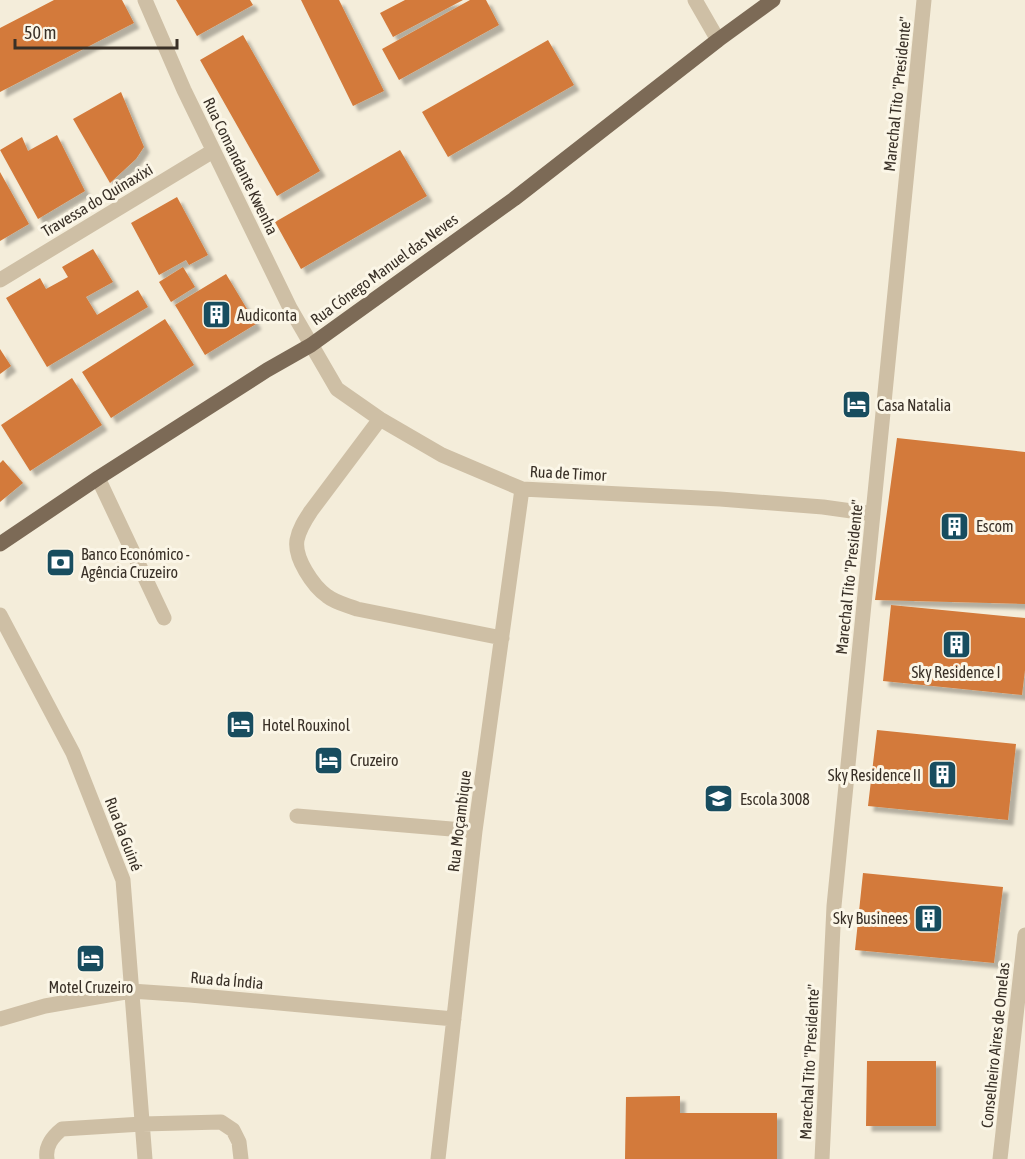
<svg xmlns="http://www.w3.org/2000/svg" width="1025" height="1159" font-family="'Asap Condensed',sans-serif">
	<defs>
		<filter id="shadow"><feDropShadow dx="5.5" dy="5.5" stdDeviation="1.5" flood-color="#0004"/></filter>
	</defs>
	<rect width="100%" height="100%" fill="#f4edda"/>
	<path fill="#d37a3a" filter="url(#shadow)" d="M54,0H122L134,23L0,92V28Z
		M176,0H250L253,5L197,36Z
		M301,0H339L384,91L353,106Z
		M405,0H463L393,37L380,13Z
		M470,0H486L499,25L399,80L382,49Z
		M243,35L320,171L277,196L200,60Z
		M548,40L574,85L448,157L422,112Z
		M121,92L144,147L136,159L110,183L73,119Z
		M57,135L85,191L38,219L0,150L22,137L28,151Z
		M400,150L427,196L301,269L275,222Z
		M0,172L29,224L0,241Z
		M177,197L208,255L189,265L186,260L159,275L131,223Z
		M93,249L113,282L86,297L97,315L138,290L148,307L47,367L6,298L40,278L46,289L68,277L62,267Z
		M183,267L195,287L171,302L159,282Z
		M226,274L256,324L205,355L175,305Z
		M165,319L194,365L111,418L82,372Z
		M0,349L11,366L0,374Z
		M72,378L102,425L30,471L1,425Z
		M897,438L1025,452V604L875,600Z
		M3,460L23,483L0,502V463Z
		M891,605L1025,618V670L1022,695L883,681Z
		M877,730L1016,744L1008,820L868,806Z
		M863,873L1003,887L994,963L855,950Z
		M867,1061H936V1126H866Z
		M680,1096V1113H777V1159H625L626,1097Z"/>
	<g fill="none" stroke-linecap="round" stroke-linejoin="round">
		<path stroke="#cebfa5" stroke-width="15" d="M145,0L184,90L290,308L337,389L380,419L442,455L522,489L720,499L823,507L873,514
			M695,0L718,40
			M0,280L213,151
			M380,419L311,511C305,520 299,529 297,540C294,558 313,586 327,596C336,603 347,605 357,609L502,638
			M98,478L164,618
			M0,615L73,753L123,880L145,1159
			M297,816L475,831
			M0,1019L45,1006L131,991L190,995L454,1019
			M47,1159C45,1146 52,1137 62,1129L142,1124L221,1122L233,1130L239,1142L241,1159
			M438,1159L475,831L522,489
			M822,1159L834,906L924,0
			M1000,1159L1025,935"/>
		<path stroke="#7c6a56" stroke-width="15" d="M0,544L98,478L267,370L311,345L514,199L718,40L773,0"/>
	</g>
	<defs>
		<symbol id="building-square" viewBox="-11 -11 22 22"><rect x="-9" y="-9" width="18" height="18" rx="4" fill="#184d5f" stroke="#fbf6e7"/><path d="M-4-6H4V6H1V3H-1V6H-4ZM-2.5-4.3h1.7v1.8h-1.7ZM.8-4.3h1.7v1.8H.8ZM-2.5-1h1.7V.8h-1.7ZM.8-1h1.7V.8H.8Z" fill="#fff"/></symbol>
		<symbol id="hotel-square" viewBox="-11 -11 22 22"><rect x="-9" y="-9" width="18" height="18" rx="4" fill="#184d5f" stroke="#fbf6e7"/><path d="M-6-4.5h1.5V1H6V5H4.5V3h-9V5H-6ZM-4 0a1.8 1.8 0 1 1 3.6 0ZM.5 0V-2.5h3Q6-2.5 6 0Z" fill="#fff"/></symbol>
		<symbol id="bank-square" viewBox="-11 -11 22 22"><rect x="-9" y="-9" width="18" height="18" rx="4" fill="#184d5f" stroke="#fbf6e7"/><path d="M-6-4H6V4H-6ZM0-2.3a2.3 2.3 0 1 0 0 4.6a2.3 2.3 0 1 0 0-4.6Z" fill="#fff"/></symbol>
		<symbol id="school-square" viewBox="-11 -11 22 22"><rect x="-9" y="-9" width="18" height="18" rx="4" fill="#184d5f" stroke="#fbf6e7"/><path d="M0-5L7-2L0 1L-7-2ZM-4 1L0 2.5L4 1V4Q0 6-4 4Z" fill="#fff"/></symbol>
	</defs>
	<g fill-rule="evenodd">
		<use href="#building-square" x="200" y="298" width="33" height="33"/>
		<use href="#hotel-square" x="840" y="388" width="33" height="33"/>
		<use href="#building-square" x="938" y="510" width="33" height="33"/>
		<use href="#bank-square" x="44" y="546" width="33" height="33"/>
		<use href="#building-square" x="940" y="628" width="33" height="33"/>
		<use href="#hotel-square" x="224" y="708" width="33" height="33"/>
		<use href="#hotel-square" x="312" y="744" width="33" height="33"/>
		<use href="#building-square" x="926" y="758" width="33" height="33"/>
		<use href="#school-square" x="702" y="782" width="33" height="33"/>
		<use href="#building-square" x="912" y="902" width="33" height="33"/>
		<use href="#hotel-square" x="74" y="942" width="33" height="33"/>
	</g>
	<g text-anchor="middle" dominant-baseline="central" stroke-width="6" stroke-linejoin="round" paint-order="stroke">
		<g font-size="16" fill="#393027" stroke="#fbf6e7">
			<text transform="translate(897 94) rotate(-84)">Marechal Tito "Presidente"</text>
			<text transform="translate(241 166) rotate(64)">Rua Comandante Kwenha</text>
			<text transform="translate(97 200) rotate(-31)">Travessa do Quinaxixi</text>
			<text transform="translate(384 269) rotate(-36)">Rua Cónego Manuel das Neves</text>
			<text transform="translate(568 473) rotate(3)">Rua de Timor</text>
			<text transform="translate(849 577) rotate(-84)">Marechal Tito "Presidente"</text>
			<text transform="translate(459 821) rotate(-83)">Rua Moçambique</text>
			<text transform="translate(124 834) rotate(69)">Rua da Guiné</text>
			<text transform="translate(227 980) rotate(5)">Rua da Índia</text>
			<text transform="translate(995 1045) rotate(-84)">Conselheiro Aires de Omelas</text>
			<text transform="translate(809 1062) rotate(-87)">Marechal Tito "Presidente"</text>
		</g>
		<g font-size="16" fill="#393027" stroke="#fbf6e7" text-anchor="start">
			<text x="237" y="315">Audiconta</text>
			<text x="877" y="405">Casa Natalia</text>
			<text x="976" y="526">Escom</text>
			<text x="81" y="554">Banco Económico -<tspan x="81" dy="18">Agência Cruzeiro</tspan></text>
			<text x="956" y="672" text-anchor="middle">Sky Residence I</text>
			<text x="262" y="725">Hotel Rouxinol</text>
			<text x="350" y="760">Cruzeiro</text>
			<text x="921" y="775" text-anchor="end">Sky Residence II</text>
			<text x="740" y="799">Escola 3008</text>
			<text x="908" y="918" text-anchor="end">Sky Businees</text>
			<text x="91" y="987" text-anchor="middle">Motel Cruzeiro</text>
		</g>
	</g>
	<path d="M15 39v9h162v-9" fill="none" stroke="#393027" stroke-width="3"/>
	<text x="24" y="39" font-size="18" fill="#393027" stroke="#fbf6e7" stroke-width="4.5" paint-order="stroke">50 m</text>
</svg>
